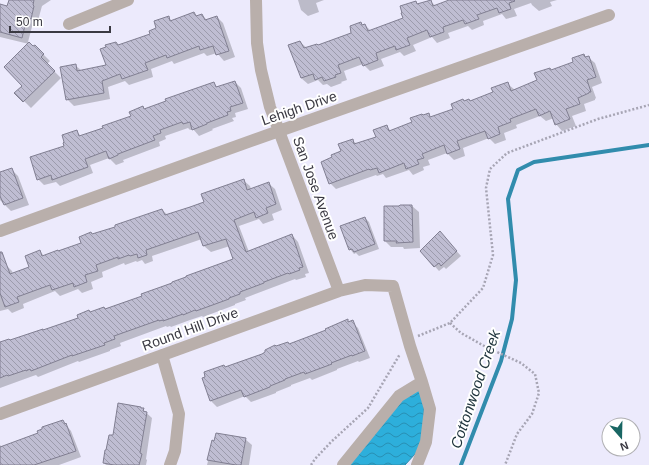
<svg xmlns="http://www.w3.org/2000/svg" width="649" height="465" font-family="Helvetica,sans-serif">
	<defs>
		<pattern id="water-waves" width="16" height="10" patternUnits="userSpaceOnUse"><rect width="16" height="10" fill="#2dafdb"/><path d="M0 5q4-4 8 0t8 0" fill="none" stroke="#278fb3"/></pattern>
		<pattern id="building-back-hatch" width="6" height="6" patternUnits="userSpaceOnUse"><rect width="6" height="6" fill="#bfbdd2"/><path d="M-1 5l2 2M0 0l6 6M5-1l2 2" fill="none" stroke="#9c9bac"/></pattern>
	</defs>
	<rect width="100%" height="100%" fill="#eceafc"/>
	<path fill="url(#water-waves)" stroke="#318cad" d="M422,382L426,442L405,465H343L399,396Z"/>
	<path fill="#0003" d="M10,0H51L42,6L37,24L33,23L28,42L34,47L41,52L50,61L47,64L61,78L31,108L16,93L23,86L29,44L0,37V5L8,7Z
		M298,0H324L316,3L319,12L308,16L301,10Z
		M452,0H557L550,2L552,6L539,11L532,5L531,3L514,9L517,16L506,19L502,14L483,21L484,25L472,30L468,26L448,33L450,38L437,43L432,37L413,45L416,51L404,56L400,52L381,59L384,66L370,71L363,64L344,71L347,80L341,82L342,83L331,87L327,84L323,85L318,80L308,84L301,78L300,42L307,48L318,46L353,34L365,25L371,31L404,19L416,2L419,5L430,1L436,6Z
		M194,13L197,17L202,15L207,20L217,17L223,23L235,57L224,61L217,53L207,56L204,53L174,64L172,61L151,69L153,77L129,85L125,81L108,87L110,99L74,106L67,99L75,65L82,71L107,66L116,43L119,46L152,34L168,17L172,21Z
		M584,55L586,58L588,57L595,63L602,83L592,87L596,98L595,99V100L584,104L586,111L572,116L576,126L562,131L556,124L554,118L546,121L540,116L516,125L517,128L504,133L506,140L495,144L489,138L463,148L465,156L454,160L447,153L428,160L430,165L423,167L424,170L413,175L409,170L386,178L383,174L377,176L376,175L336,189L330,183L342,151L352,140L357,144L377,138L387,127L391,131L413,123L423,116L428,114L431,117L454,110L464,102L469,100L471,101L494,93L508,84L515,90L538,81L552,71L574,63Z
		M235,82L241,88L248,109L235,113L236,117L232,118L234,121L212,129L213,130L199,136L193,129L190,130L188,128L165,136L166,139L159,142L160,146L123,160L124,162L116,165L109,158L90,165L93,173L60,186L56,182L44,185L38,179L77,132L81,136L132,117L144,110L214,83L218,88Z
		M11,169L18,176L29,205L11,211L0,200V173Z
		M243,180L250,186L251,189L268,183L275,189L282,210L272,214L274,220L263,224L259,219L239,226L249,252L292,235L298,242L309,273L305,274L306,277L296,280L295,279L245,298L246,300L235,304V305L203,317L202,316L190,320L171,327L170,326L167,327L166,326L120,343L121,346L110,350V351L79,362L78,361L38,377L36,375L33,376L0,388V343L43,331L79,318L90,313L105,309L143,296L235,260L230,246L211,252L204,246L202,239L152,256L153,261L145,264L142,260L137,262L136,261L125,265L124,263L102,272L103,277L91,282L93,289L82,293L78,289L60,296L55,291L23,304L24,308L12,313L8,309L0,311V267L6,265L12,271L13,274L30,268L40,251L44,256L58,252L82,243L93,235L117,227L162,210L168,215L205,202Z
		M412,206L419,212L420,248L404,249L403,247H391L385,241Z
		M365,218L369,222L379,249L359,256L356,253L354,254L350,249Z
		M444,237L461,256L446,269L444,267L439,271L421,251Z
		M347,321L349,323L352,322L358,328L370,358L359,362L358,361L337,369V370L312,380L310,378L291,385V386L276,392V393L251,402L245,396L217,407L211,401L225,368L327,331Z
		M141,408L152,418L146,459L147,460L146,465H106L104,463L114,437Z
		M63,421L71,431L81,457L59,465H0V445L2,447L39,434Z
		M245,439L252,445L249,465H207L213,441Z"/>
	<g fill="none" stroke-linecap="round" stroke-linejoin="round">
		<path stroke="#318cad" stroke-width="4" d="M461,465L501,361L512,319L516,280L508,199L518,170L534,162L649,145"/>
	</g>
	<path fill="url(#building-back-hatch)" stroke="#817f92" d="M9,0H34L33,5L34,6L31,19L27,17L22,38L0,32V4L7,6Z
		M431,0L433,6L449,0H514L515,1L509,3L511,9L499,13L497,8L477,15L479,19L465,24L463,20L443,27L444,32L430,37L427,30L407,38L410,45L396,50L395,46L376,53L378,60L363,66L359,57L338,65L341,73L335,75L336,77L324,81L322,77L315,80L313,74L301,78L288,45L300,41L304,48L317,44L318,45L351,33L350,26L361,22L362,25L365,24L368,31L403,18L401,13H402L400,6L416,1L417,4Z
		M194,12L196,16L202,14L205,20L217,16L229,51L216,55L213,46L200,50L199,46L167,58L166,55L145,63L148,70L122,79L120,74L102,81L104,93L66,100L60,67L76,64L77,71L106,65L100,49L106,47L105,45L116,42L118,45L150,34L149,31L156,28L154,21L169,16L170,21Z
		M29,42L33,46L35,45L44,54L41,57L55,71L23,102L14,93L22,86L4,67Z
		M584,54L585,57L589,56L596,77L587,80L591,92H589V93L578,98L580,104L566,109L570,119L555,125L550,111L539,116L536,109L510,119L511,122L498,127L500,134L488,139L485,131L457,141L460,149L447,154L444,145L422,154L424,158L417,160L419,164L406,169L404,163L379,173L377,168L370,170L369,169L329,184L321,162L332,157L331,155L341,151L338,144L353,139L354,144L376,137L373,130L387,125L389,131L412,122L410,118L422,114L423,115L429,113L430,117L453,109L451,104L463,99L464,101L469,99L470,101L493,92L491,88L508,82L511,91L537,80L534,73L550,68L551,70L573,62L572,58Z
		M235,81L243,103L230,107L231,111L227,112L228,115L207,123V124L192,130L190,122L183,124L182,122L160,130L161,133L153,136L155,140L118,154V155L109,159L106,151L85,159L88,167L52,180L51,175L37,180L30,157L64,146L63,143L64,142L62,135L77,130L79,136L103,128L102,126L131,116L129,112L143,106L144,109L166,101L165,99L214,82L216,87Z
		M12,168L23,198L4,205L0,196V172Z
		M244,179L247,190L269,182L276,204L266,208L268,213L256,218L254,212L234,220L246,252L292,234L303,267L299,268L300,270L289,274L288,273L264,282V283L240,292V294L229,298V299L196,311L195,310L183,315V314L163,321V320L159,321V320L114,336L115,339L104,343L105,345L72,356V355L31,371L30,369L26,371V370L8,376L7,375L0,378V342L9,339L10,340L43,329V330L78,318L77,315L89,310L90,312L104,307L105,309L142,296L141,294L172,283V282L186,277V276L233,259L226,239L203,246L198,232L146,250L147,255L138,258L137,254L130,256L129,255L118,259V257L96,265L98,271L85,275L87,282L74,287L73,283L52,290L50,285L17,297L19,302L5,307L0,293V252H2L10,274L29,267L25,256L40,250L42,256L58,250V251L81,243L79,237L91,232L92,234L115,227V225L162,209L165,215L190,207L204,202L201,194Z
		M400,205H412L413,242L396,243L397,241H384V206H399Z
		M365,217L375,244L354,252L352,249L349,250L340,226Z
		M440,231L457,251L441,266L439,263L434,267L420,251Z
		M348,319V322L353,320L365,351L352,356V355L331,363L332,364L305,374L304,372L285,379V380L270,386V387L244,397L241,390L210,401L202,378L205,377L204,372L224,365L225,367L262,354L265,352V350L275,345L276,346L288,342L289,344L326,330L325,329Z
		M118,403L141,407V408H144L143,411L147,412L140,453L142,454L139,465H114L103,463L105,450H106L109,435H113Z
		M63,420L65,424L66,423L76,451L34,465H0V447L38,433L37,431L42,429V427Z
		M216,433L246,438L241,465H236L207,460L212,440L214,441Z"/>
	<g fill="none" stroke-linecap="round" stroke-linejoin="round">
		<path stroke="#a7a5b4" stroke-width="2.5" stroke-dasharray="2 2" stroke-linecap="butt" d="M450,323L461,333L486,347L521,363L535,374L539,393L532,414L517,434L505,465
			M418,336L450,323L483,288L493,255L486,188L490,169L507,153L598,119L649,105
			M311,465L315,459L331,442L368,408L400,354"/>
		<path stroke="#b9afab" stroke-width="12" d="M256,0L257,43L261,70L270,107L339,291
			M69,24L128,0
			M0,231L279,131L609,15
			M162,355L179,414L175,451L170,465
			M0,414L339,291L365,285L393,286L410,346L422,382L430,409L426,442L417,465
			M343,465L399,396L422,382"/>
	</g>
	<g text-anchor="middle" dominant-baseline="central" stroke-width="4" stroke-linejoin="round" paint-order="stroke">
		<g font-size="14" fill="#3a3942" stroke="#fff">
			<text transform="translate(299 108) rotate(-19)">Lehigh Drive</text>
			<text transform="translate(316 188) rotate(70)">San Jose Avenue</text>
			<text transform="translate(190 329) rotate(-20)">Round Hill Drive</text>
		</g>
		<g font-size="15" font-style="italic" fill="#1e333c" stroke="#fff">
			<text transform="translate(475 389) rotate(-71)">Cottonwood Creek</text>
		</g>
	</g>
	<g transform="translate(621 437) rotate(160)"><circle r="19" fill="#ffffff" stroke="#b0b0b3"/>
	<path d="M0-3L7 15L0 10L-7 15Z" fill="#196663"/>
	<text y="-6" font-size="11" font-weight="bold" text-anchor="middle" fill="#3a3942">N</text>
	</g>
	<path d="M10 26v6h100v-6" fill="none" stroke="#3a3942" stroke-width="2"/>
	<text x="16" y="26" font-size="12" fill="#3a3942" stroke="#ffffff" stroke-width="3" paint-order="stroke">50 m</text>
</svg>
